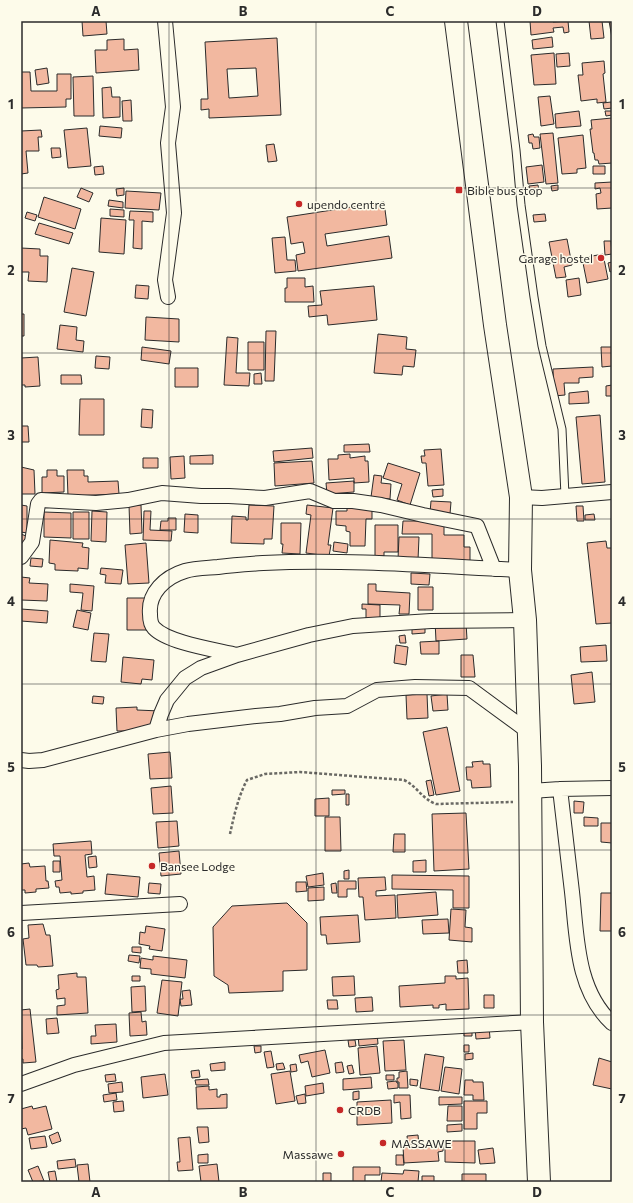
<svg xmlns="http://www.w3.org/2000/svg" width="633" height="1203" font-family="Commissioner,sans-serif">
	<rect width="100%" height="100%" fill="#fdfbea"/>
	<path fill="#f2b8a0" stroke="#2b2b2b" fill-rule="evenodd" d="M82,21H106L107,34L83,36Z
		M530,21H553V22L568,21L569,32L564,33L563,27L553,28L554,32L531,35Z
		M589,21H602L604,38L591,39Z
		M609,21H612V38Z
		M552,37L553,47L533,49L532,40Z
		M277,38L281,115L209,118V109L201,110V99H208L205,42ZM256,68L258,96L229,98L227,69Z
		M124,39V50L138,49L139,70L96,73L95,50H107V40Z
		M554,53L556,84L534,85L531,55Z
		M569,53L570,66L557,67L556,54Z
		M604,61L605,73L603,74L606,102L597,103V99L581,101L578,75H583L582,63Z
		M47,68L49,83L37,85L35,70Z
		M21,72H30L31,91H57V74H71V99H66V107L21,108Z
		M93,76L94,116H74L73,77Z
		M111,87L112,97H120V117L103,118L102,88Z
		M550,96L554,124L541,126L538,97Z
		M131,100L132,121H123L122,101Z
		M611,102L612,108L604,109L603,103Z
		M579,111L581,126L556,128L555,114Z
		M605,111H612V115L606,116Z
		M612,118V163L599,164L598,160H595L594,153H593L590,129H592L591,120Z
		M100,126L122,128L121,138L99,136Z
		M87,128L91,166L68,168L64,130Z
		M41,130L42,137H38L39,151H26L28,173L21,174V131Z
		M553,133L558,183L546,184L540,134Z
		M533,134L534,137H539L540,148L533,149L532,143H529L528,135Z
		M583,135L586,168L577,169V173L562,174L558,138Z
		M274,144L277,161L268,162L266,145Z
		M51,148H60L61,157L52,158Z
		M542,165L544,182L528,184L526,167Z
		M103,166L104,174L95,175L94,167Z
		M593,166H605V174H593Z
		M612,182V208L597,209L596,194L601,193L600,188L595,189V183Z
		M538,185L539,191L530,192L529,186Z
		M558,185V190L552,191L551,186Z
		M81,188L93,193L89,202L77,197Z
		M124,188V195L117,196L116,189Z
		M126,191L161,193L159,210L125,208Z
		M44,197L81,209L75,229L38,217Z
		M109,200L123,202V208L108,206Z
		M384,202L387,225L325,234L327,246L389,236L392,258L298,271L296,255L305,253L303,242L291,244L287,217Z
		M110,209L124,210V217L110,216Z
		M130,211L153,212V222L142,221V249L133,248L134,220H129Z
		M27,212L37,215L35,221L25,218Z
		M545,214L546,221L534,222L533,215Z
		M101,218L126,220L124,254L99,252Z
		M39,223L73,233L69,244L35,234Z
		M285,237L287,260H295L296,271L275,273L272,238Z
		M567,239L572,265L564,267L566,277L556,278L549,242Z
		M604,241H611L612,254L605,255Z
		M21,248L40,249V256H48L47,282L28,281L29,272H21Z
		M603,254L608,279L587,283L582,258Z
		M612,262V271L610,272L608,263Z
		M72,268L94,272L86,316L64,312Z
		M287,278H305V287L313,286L314,302H285V288H287Z
		M579,278L581,295L568,297L566,280Z
		M136,285L149,286L148,299L135,298Z
		M374,286L377,320L328,325L327,315L309,317L308,306L322,305L320,291Z
		M21,314H24V336H21Z
		M146,317L179,319V342L145,340Z
		M60,325L77,327L76,340L84,341L83,352L57,349Z
		M266,331H276L274,381H265Z
		M378,334L407,337L406,349L416,350L414,367L403,366L402,375L374,373Z
		M227,337L238,338L236,373H250L249,386L224,385Z
		M248,342H264V370H248Z
		M142,347L171,351L169,364L141,360Z
		M601,347H612V366L602,367Z
		M96,356L110,357L109,369L95,368Z
		M38,357L40,386L25,387V385H21V358Z
		M593,367V377L579,378V383H564L565,395L554,396L553,369Z
		M175,368H198V387H175Z
		M261,373L262,384H254V374Z
		M61,375H81L82,384H61Z
		M612,385V396H606V386Z
		M588,391L589,403L569,404V393Z
		M80,399H104V435H79Z
		M142,409L153,410L152,428L141,427Z
		M600,415L605,482L582,484L576,417Z
		M21,426H28L29,442H21Z
		M369,444L370,452H344V445Z
		M312,448L313,458L274,462L273,451Z
		M441,449L444,485L428,486L426,463H422L421,456H425L424,450Z
		M350,454V458L365,456V461H368L369,482L354,483V478L329,480L328,459H338V455Z
		M213,455V464H190V456Z
		M184,456L185,478L171,479L170,457Z
		M143,458H158V468H143Z
		M312,461L314,483L275,486L274,463Z
		M388,463L420,473L410,505L397,500L402,484L383,478Z
		M21,467L34,470L35,494H21Z
		M47,470H57V476H64V492L42,493V477H47Z
		M67,470H84V476H88V482L118,481L119,494L68,496Z
		M374,475L382,476L381,483L391,484L390,499L371,497Z
		M354,481V492L327,494L326,483Z
		M443,489V496L433,497L432,490Z
		M431,501L451,502L450,514L430,513Z
		M21,505L27,506V533L21,532Z
		M129,505H141L142,533L130,534Z
		M249,505L274,506L272,539H264V544L231,543L232,516L246,517V520H248Z
		M307,505L333,508L328,545H331L329,556L306,553L311,515L306,514Z
		M347,506L372,507V519H366L365,546H350V532L346,531V526L336,525V511H347Z
		M576,506H583L584,521H577Z
		M92,511L107,512L106,542L91,541Z
		M144,511H151L150,530L172,531L171,541L143,540Z
		M44,512L71,513V538L44,537Z
		M73,512H89V539H73Z
		M185,514L198,515V533L184,532Z
		M594,514L595,520H585V515Z
		M168,518H176V530H160L161,521H168Z
		M403,521H444V535H464V547H470V567L432,563V534H402Z
		M281,523H301L300,554L282,553L283,544H281Z
		M375,525H398V552H384V556H375Z
		M21,534L26,536L24,545L21,544Z
		M399,537H419L418,560L398,559Z
		M50,540L83,543L82,547L89,548L88,569L78,568V571L55,570V564L49,563Z
		M606,541L607,548H612V623L596,624L587,543Z
		M334,542L348,544L347,553L333,551Z
		M146,543L149,583L128,584L125,545Z
		M31,558L43,559L42,567L30,566Z
		M101,568L123,570L121,584L105,583L106,575L100,574Z
		M411,573L430,574L429,585L411,584Z
		M21,577L30,578L29,583L48,584L47,601L21,600Z
		M70,584L94,586L92,611L81,610L83,593L70,592Z
		M368,584H376V591L410,593L409,614H399L400,605L368,604Z
		M418,587H433V610H418Z
		M127,598H147V630H127Z
		M362,604L380,605V621L366,622V609H362Z
		M21,609L48,611L47,623L21,621Z
		M77,610L91,613L88,630L73,627Z
		M435,621L466,623L467,639L436,641Z
		M425,626V633L412,634V627Z
		M94,633L109,634L106,662L91,661Z
		M405,635L406,643H400L399,636Z
		M439,641V654H421L420,642Z
		M396,645L408,647L406,665L394,663Z
		M606,645L607,661L581,662L580,647Z
		M461,655H473L475,677H461Z
		M123,657L154,660L152,680L142,679L141,684L121,682Z
		M592,672L595,702L574,704L571,675Z
		M427,694L428,718L407,719L406,695Z
		M447,694L448,710L433,711L431,696Z
		M93,696L104,697L103,704L92,703Z
		M137,707V710L160,711L152,731H117L116,708Z
		M447,727L460,791L436,795L423,732Z
		M170,752L172,778L150,779L148,754Z
		M483,761V764H490L491,787L472,788L471,780H467L466,767H473L472,762Z
		M431,780L434,795L429,796L426,781Z
		M171,786L173,813L153,814L151,788Z
		M332,790H345V794L332,795Z
		M346,794H349V805H346Z
		M329,798V816H315V799Z
		M574,801L584,802L583,813H574Z
		M466,813L469,869L434,871L432,814Z
		M325,817H340L341,851H325Z
		M584,817L598,818V826H584Z
		M177,821L179,846L158,848L156,822Z
		M601,823H612V843L601,842Z
		M394,834H405V852H393Z
		M91,841L92,854L85,855L87,877L94,876L95,890L83,891V893L71,894V892L60,893L59,887H56L55,881L62,880L60,856H54L53,844Z
		M179,851L181,874L161,876L159,853Z
		M96,856L97,867L89,868L88,857Z
		M426,860V872H413V861Z
		M53,861H60V872H53Z
		M29,863L30,867L45,866L46,881H48L49,888L36,889V892L25,893V890H21V864Z
		M349,870V879H344V871Z
		M323,873L324,885L308,887L306,876Z
		M107,874L140,877L138,897L105,894Z
		M392,875L469,876V908H453V890L392,889Z
		M385,877L386,890L376,891V896L395,895L396,918L365,920L363,897H359L358,878Z
		M338,881H356V889H347V897H338Z
		M296,882H306L307,891L296,892Z
		M149,883L161,884L160,894L148,893Z
		M336,883L337,893H332L331,884Z
		M324,887V900L308,901V888Z
		M436,892L438,915L398,918L397,895Z
		M601,893H612V931H600Z
		M287,903L307,923V970L283,971V991L229,993L228,985L214,976L213,927L232,906Z
		M451,909L466,910L465,927L472,928V942L449,940Z
		M358,915L360,942L327,944L326,935H321L320,917Z
		M448,919L449,933L423,934L422,920Z
		M43,924L46,935H50L53,966L38,967L37,965H26L23,939L29,938L28,925Z
		M146,926L165,929L162,951L149,949L150,946L139,944L140,932L145,933Z
		M132,947H141V953L132,952Z
		M129,955L140,956L139,963L128,961Z
		M153,956L187,960L185,978L151,974V969L140,968L141,958L153,960Z
		M467,960L468,973H458L457,961Z
		M77,973V977H86L88,1013L57,1015V1006L65,1005V998L57,999L56,990L59,989L58,975Z
		M132,976H140V981H132Z
		M354,976L355,995L333,996L332,977Z
		M445,976H456V979L468,978L469,1009L446,1010V1004L439,1005V1008H433V1005L400,1007L399,986L445,983Z
		M162,980L182,982L178,1016L157,1013Z
		M145,986L146,1011L132,1012L131,987Z
		M190,990L192,1005L181,1006L180,999H183L182,991Z
		M484,995H494V1008H484Z
		M372,997L373,1011L356,1012L355,998Z
		M327,1000H337L338,1009H328Z
		M30,1009L36,1062L23,1063V1059H21V1049H22L21,1010Z
		M141,1012L142,1022L146,1021L147,1035L130,1036L129,1013Z
		M57,1018L59,1033L47,1034L46,1019Z
		M116,1024L117,1042L91,1044V1036H96L95,1025Z
		M489,1027L490,1038L476,1039L475,1028Z
		M464,1030H472V1036H464Z
		M377,1033L378,1044L359,1046L358,1035Z
		M348,1040H355L356,1046L349,1047Z
		M404,1040L406,1070L385,1071L383,1041Z
		M464,1045H469V1052H464Z
		M254,1046H261V1052L255,1053Z
		M377,1046L380,1073L360,1075L358,1048Z
		M325,1050L330,1073L312,1077L308,1061L301,1063L299,1055Z
		M271,1051L274,1067L267,1068L264,1052Z
		M473,1053V1059L465,1060V1054Z
		M425,1054L444,1057L439,1091L420,1088Z
		M599,1058L612,1062V1089L593,1085Z
		M225,1062V1070L211,1071L210,1064Z
		M342,1062L344,1072L336,1073L335,1063Z
		M283,1063L285,1069L277,1070L276,1064Z
		M296,1064L297,1071L291,1072L290,1065Z
		M352,1065L354,1073L349,1074L347,1066Z
		M445,1067L462,1069L459,1094L441,1091Z
		M199,1070L200,1077L192,1078L191,1071Z
		M290,1071L295,1101L276,1104L271,1074Z
		M407,1071L408,1088H399V1082H397V1078H399V1072Z
		M115,1074L116,1081L106,1082L105,1075Z
		M165,1074L168,1095L143,1098L141,1077Z
		M386,1075H394V1080H386Z
		M371,1077L372,1088L343,1090V1079Z
		M208,1079L209,1085H196L195,1080Z
		M410,1079L418,1080L417,1086L410,1085Z
		M465,1080H473V1082H483L484,1100H473V1095H464Z
		M396,1081L397,1083H398V1088L388,1089L387,1082Z
		M122,1082L123,1092L109,1093L108,1084Z
		M323,1083L324,1093L306,1096L305,1086Z
		M209,1086V1090L217,1089V1097H220V1095L227,1094V1108L197,1109L196,1087Z
		M359,1091V1099L353,1100V1092Z
		M116,1093L117,1100L104,1102L103,1095Z
		M305,1094L306,1103L298,1104L296,1096Z
		M394,1095H410L411,1118L401,1119L400,1102L394,1103Z
		M439,1097H462V1104L439,1105Z
		M391,1100L392,1123L357,1125V1102Z
		M123,1101L124,1111L114,1112L113,1102Z
		M464,1101H487V1113H477V1129H464Z
		M32,1106L33,1109L46,1106L52,1129L28,1135L26,1128L21,1129V1109Z
		M448,1106H462V1121H447Z
		M462,1124V1131L447,1132V1125Z
		M197,1127H208L209,1142L199,1143Z
		M58,1132L61,1141L52,1144L49,1136Z
		M418,1135L419,1145H408L407,1136Z
		M45,1136L47,1147L31,1149L29,1138Z
		M190,1137L193,1170L178,1171L177,1162H180L178,1138Z
		M445,1141H475V1163L445,1162Z
		M443,1145V1151L438,1152L439,1161L404,1163L403,1147Z
		M493,1148L495,1163L480,1164L478,1150Z
		M208,1154V1163H198V1155Z
		M396,1155H403L404,1165H396Z
		M75,1159L76,1167L58,1169L57,1161Z
		M88,1164L90,1182H79L77,1165Z
		M217,1164L219,1182H201L199,1166Z
		M38,1166L44,1181L33,1182L28,1170Z
		M353,1167H380V1175H365V1182H353Z
		M404,1170L419,1171L418,1182H381L382,1173L403,1174Z
		M55,1171L57,1182H50L48,1172Z
		M323,1173H331V1182H323Z
		M462,1174H486V1182H462Z
		M422,1176H434V1182H422Z"/>
	<g fill="none" stroke-linecap="round" stroke-linejoin="round">
		<defs>
			<path id="lane" d="M500,21L516,150L521,205L534,297L542,346L562,429L565,496"/>
			<path id="street" d="M165,21L173,107L168,143L174,213L165,280L168,297
				M521,497L542,498L612,492
				M21,557L32,542L38,504L41,500L96,503L128,500L162,493L201,496H229L265,498L310,491L334,501H353L381,505L423,515L477,526L494,569
				M237,655C217,650 168,643 154,628C151,625 150,619 150,614C148,593 165,577 185,571C195,568 207,568 218,567C233,565 248,564 263,563C349,559 435,566 520,570
				M156,730L161,714L167,700L185,678L201,668L237,655L309,635L353,626L431,621L525,620
				M21,760L29,761L43,760L156,730L188,724L256,716L280,714L315,708L347,706L377,690L415,687L469,688L529,732
				M560,789C564,823 568,857 572,892C577,936 576,990 612,1023
				M531,791L560,789L612,788
				M21,913L180,904
				M21,1084L74,1065L164,1043L532,1022"/>
			<path id="highway" d="M456,21L495,325L521,497L520,570L525,620L530,766L532,1022L539,1182"/>
		</defs>
		<use href="#lane" stroke="#2b2b2b" stroke-width="9"/>
		<use href="#street" stroke="#2b2b2b" stroke-width="16"/>
		<use href="#highway" stroke="#2b2b2b" stroke-width="24"/>
		<path stroke="#6a6964" stroke-width="2.5" stroke-dasharray="3 2" stroke-linecap="butt" d="M230,834C234,816 238,797 247,780L265,774L300,772L404,780C417,786 422,799 436,804L513,802"/>
		<use href="#lane" stroke="#fdfbea" stroke-width="7"/>
		<use href="#street" stroke="#fdfbea" stroke-width="14"/>
		<use href="#highway" stroke="#fdfbea" stroke-width="22"/>
	</g>
	<path fill="none" stroke="#2b2b2b" stroke-width="1" stroke-opacity="0.55" d="M169,21V1182M316,21V1182M464,21V1182M21,188H612M21,353H612M21,519H612M21,684H612M21,850H612M21,1015H612"/>
	<g fill="#c62828" stroke="#fdfbea" stroke-width="1.5">
		<rect x="455" y="186" width="8" height="8" rx="2"/>
		<circle cx="299" cy="204" r="4"/>
		<circle cx="601" cy="258" r="4"/>
		<circle cx="152" cy="866" r="4"/>
		<circle cx="340" cy="1110" r="4"/>
		<circle cx="383" cy="1143" r="4"/>
		<circle cx="341" cy="1154" r="4"/>
	</g>
	<g text-anchor="middle" dominant-baseline="central" stroke-width="3" stroke-linejoin="round" paint-order="stroke">
		<g font-size="12" fill="#2b2b2b" stroke="#fdfbea" text-anchor="start">
			<text x="467" y="190">Bible bus stop</text>
			<text x="307" y="204">upendo centre</text>
			<text x="593" y="258" text-anchor="end">Garage hostel</text>
			<text x="160" y="866">Bansee Lodge</text>
			<text x="348" y="1110">CRDB</text>
			<text x="391" y="1143">MASSAWE</text>
			<text x="333" y="1154" text-anchor="end">Massawe</text>
		</g>
	</g>
	<rect width="633" height="1203" fill="none" stroke="#fdfbea" stroke-width="44"/>
	<rect x="22" y="22" width="589" height="1159" fill="none" stroke="#2b2b2b" stroke-width="1.5"/>
	<g font-size="13" text-anchor="middle" font-weight="bold" fill="#2b2b2b">
		<text x="96" y="16">A</text>
		<text x="243" y="16">B</text>
		<text x="390" y="16">C</text>
		<text x="537" y="16">D</text>
		<text x="11" y="109">1</text>
		<text x="622" y="109">1</text>
		<text x="11" y="275">2</text>
		<text x="622" y="275">2</text>
		<text x="11" y="440">3</text>
		<text x="622" y="440">3</text>
		<text x="11" y="606">4</text>
		<text x="622" y="606">4</text>
		<text x="11" y="772">5</text>
		<text x="622" y="772">5</text>
		<text x="11" y="937">6</text>
		<text x="622" y="937">6</text>
		<text x="11" y="1103">7</text>
		<text x="622" y="1103">7</text>
		<text x="96" y="1197">A</text>
		<text x="243" y="1197">B</text>
		<text x="390" y="1197">C</text>
		<text x="537" y="1197">D</text>
	</g>
</svg>
